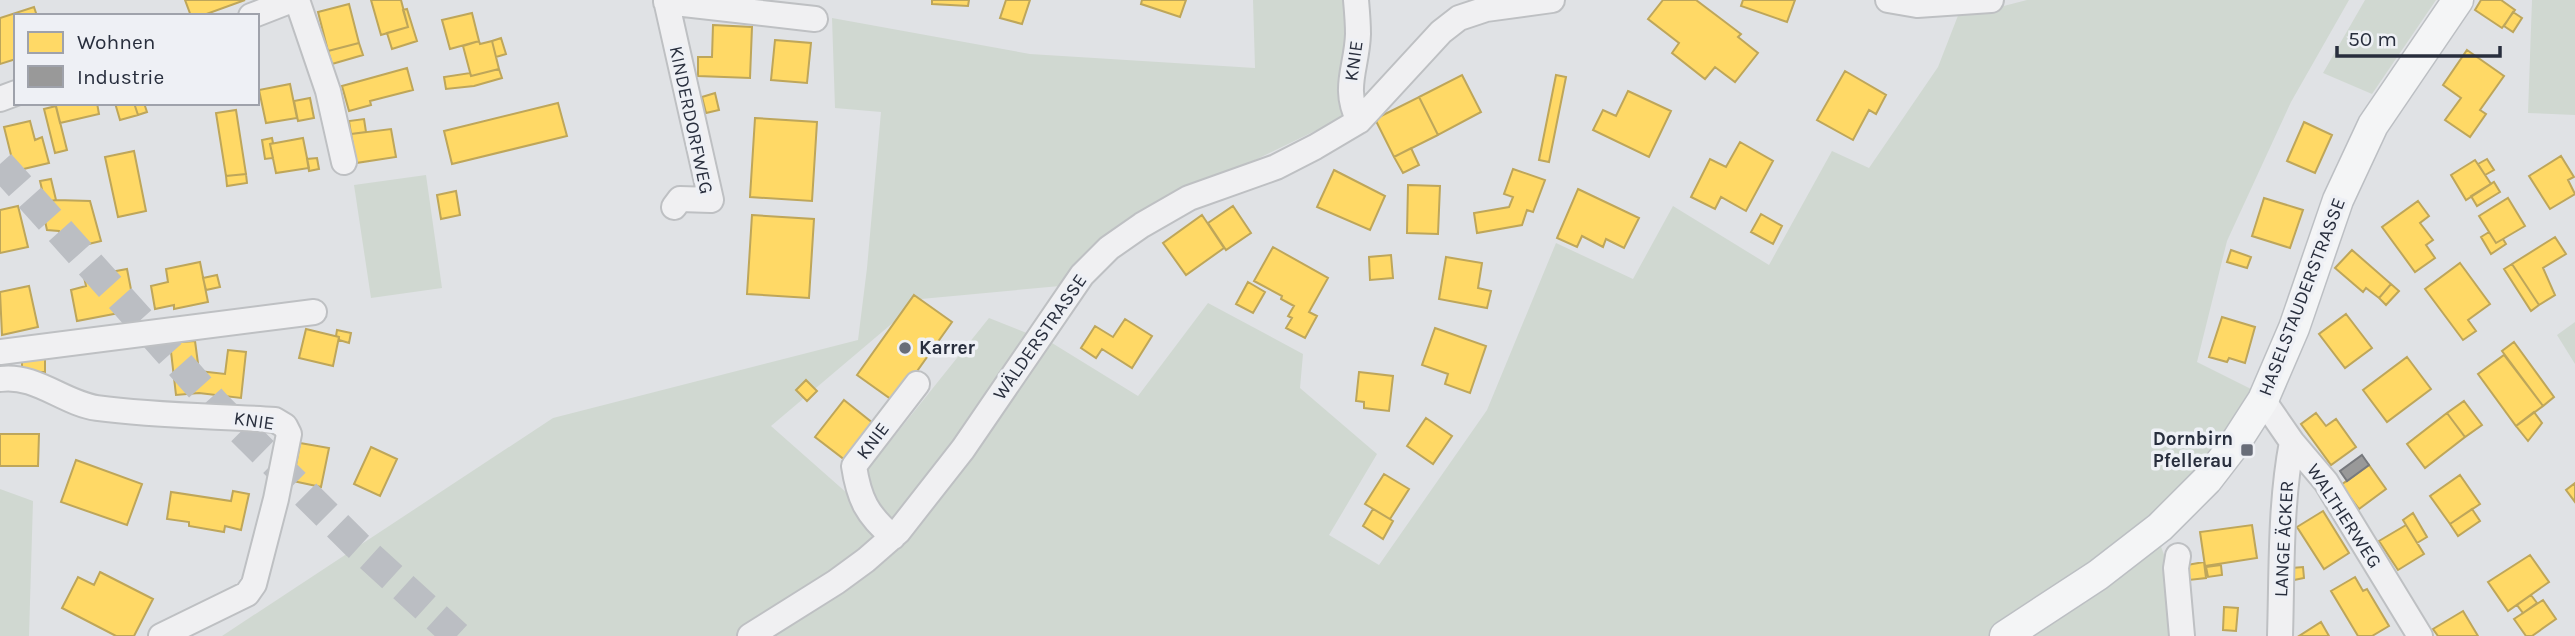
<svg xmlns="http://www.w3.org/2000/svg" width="2575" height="636" font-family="Karla,sans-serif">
	<rect width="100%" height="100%" fill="#e0e2e5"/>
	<path fill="#d0d8d1" d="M1253,0H1345L1348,64L1346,116L1121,225L1060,286L921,299L771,426L848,494L989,318L1052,343L1138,396L1208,303L1303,354L1300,388L1377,454L1329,535L1379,565L1487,410L1556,243L1633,279L1673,206L1769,265L1832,151L1869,168L1938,67L1959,13L1992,9L2027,0H2349L2291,102L2227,241L2197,362L2261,394L2153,525L2169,568L2175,636H222L553,418L858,340L867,268L881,112L835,108L832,18L1030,54L1255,68Z
		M2365,0H2436L2372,94L2323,73Z
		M2532,0H2575V115L2528,113Z
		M426,175L442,288L371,298L354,185Z
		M2575,322V364L2557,335Z
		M0,489L33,501L29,636H0Z"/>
	<path fill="#ffd966" stroke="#bea65a" stroke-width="2" d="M185,0H245L201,16H191Z
		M371,0H401L408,27L381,35Z
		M932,0H969L968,6L932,4Z
		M1006,0H1030L1022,24L1000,18Z
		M1142,0H1186L1180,17L1141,4Z
		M1663,0H1696L1741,34L1738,37L1758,53L1735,82L1715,67L1705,79L1672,53L1679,43L1648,19Z
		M1743,0H1795L1787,22L1741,6Z
		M2501,0L2515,10L2502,28L2475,10L2481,0Z
		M349,4L359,43L328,51L318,12Z
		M34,7L37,16H16V59L0,64V18Z
		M407,9L417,41L392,49L387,33L408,27L403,10Z
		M2513,12L2522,18L2513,32L2504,26Z
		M472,13L479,41L450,49L442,20Z
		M713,25L752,27L750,78L698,76V57H712Z
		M501,38L506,54L496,57L492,41Z
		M775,40L811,43L807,83L771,80Z
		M479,41L480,44L492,41L499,69L471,76L463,46Z
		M359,43L363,55L332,64L328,51Z
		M2467,50L2504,76L2480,110L2486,114L2470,137L2445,120L2461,98L2443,85Z
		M407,68L413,90L370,101L371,105L349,111L342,86Z
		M499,69L502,78L474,86L446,89L444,77L470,73L471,76Z
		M1845,71L1886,95L1876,114L1869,110L1853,140L1817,120Z
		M1462,75L1481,112L1438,135L1419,97Z
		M1556,75L1566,77L1549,162L1539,160Z
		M290,84L297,118L266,123L259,90Z
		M1628,91L1671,111L1649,157L1593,130L1603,110L1616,116Z
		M715,93L719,110L706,113L702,97Z
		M1419,97L1438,135L1394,157L1375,119Z
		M310,98L314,118L298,121L294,101Z
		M55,103H97L99,114L60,123Z
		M115,103H134L138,115L120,120Z
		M134,103H144L147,112L138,115Z
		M558,103L567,136L452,164L444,131Z
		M56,106L67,150L55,153L44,109Z
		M236,110L246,174L226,176L216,113Z
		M755,118L817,122L812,201L750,197Z
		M364,119L366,132L351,134L349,121Z
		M30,121L35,140L42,137L49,163L15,171L4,127Z
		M2304,122L2332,135L2315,173L2287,161Z
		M391,129L396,157L356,163L351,134Z
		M272,138L273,143L270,144L273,158L265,159L262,140Z
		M303,138L309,168L276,173L270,144Z
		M1740,142L1773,161L1746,211L1721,197L1715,209L1691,197L1710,159L1726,167Z
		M1411,148L1419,165L1403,173L1394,157Z
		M134,151L146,211L118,217L105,157Z
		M2561,156L2574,177L2568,180L2575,194L2550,209L2529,176Z
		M317,158L319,169L309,171L307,159Z
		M2487,159L2494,170L2485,175L2478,164Z
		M2475,160L2491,184L2466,200L2451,175Z
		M1513,169L1545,180L1533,212L1527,210L1522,225L1477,233L1474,213L1509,207L1513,197L1504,194Z
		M1334,170L1385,196L1370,230L1317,207Z
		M246,174L247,183L227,186L226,176Z
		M51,179L56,200L45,202L40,181Z
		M2494,182L2500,192L2477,206L2471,196Z
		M1408,185L1440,186L1438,234L1407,233Z
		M1578,189L1639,218L1624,248L1606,239L1603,247L1582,236L1577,247L1557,238Z
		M456,191L460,215L441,219L437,195Z
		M2264,198L2303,210L2290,248L2252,236Z
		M2508,198L2525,226L2496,243L2479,216Z
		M56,200L90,201L101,241L76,247L73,234L61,237L59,231L47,230L41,203Z
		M2418,201L2429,216L2420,223L2433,240L2426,245L2435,258L2415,272L2382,227Z
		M18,206L28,247L0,253V210Z
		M1233,206L1251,233L1226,250L1208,223Z
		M1761,214L1782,226L1773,244L1751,232Z
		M752,215L814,219L809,298L747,294Z
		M1202,215L1224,248L1186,275L1163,243Z
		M2489,232L2496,243L2503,239L2506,244L2491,254L2481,237Z
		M2555,237L2566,254L2543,268L2555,295L2539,305L2512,264Z
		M1273,247L1328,278L1309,312L1317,316L1305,338L1286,328L1292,318L1288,316L1294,306L1281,299L1282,296L1254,281Z
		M2231,250L2251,257L2247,268L2227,262Z
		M2352,250L2391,284L2379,298L2366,288L2363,292L2335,268Z
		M1391,255L1393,278L1370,280L1369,257Z
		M1446,257L1482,263L1478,288L1491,291L1487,308L1439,299Z
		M200,262L208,302L174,309V305L155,309L151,286L168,282L166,269Z
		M2460,263L2490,304L2468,320L2476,331L2463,340L2425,289Z
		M2512,264L2539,305L2531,311L2504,269Z
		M127,269L135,310L77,321L71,290L86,286L84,277Z
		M217,275L220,287L206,290L203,278Z
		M1248,282L1265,292L1253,313L1236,304Z
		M2391,284L2399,291L2386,305L2379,298Z
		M29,286L38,327L2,335L0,292Z
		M914,295L952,322L895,402L857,375Z
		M2346,314L2372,348L2345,368L2319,334Z
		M2222,317L2255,327L2245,363L2229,358L2227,362L2209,357Z
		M1125,319L1152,336L1132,368L1102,349L1096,358L1081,348L1095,326L1113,337Z
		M1435,328L1486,346L1470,393L1445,384L1448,374L1422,365Z
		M306,329L339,337L333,366L299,358Z
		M337,330L351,333L349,343L339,340V337L336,336Z
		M195,341L199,371L225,374L228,350L246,352L241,398L199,393L176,395L170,343Z
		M2514,342L2554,397L2543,406L2502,351Z
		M2504,355L2543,406L2516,426L2478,374Z
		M45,357V372H22V358Z
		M2407,357L2431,389L2387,422L2363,390Z
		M1359,372L1393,376L1389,411L1364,408V402L1356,401Z
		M806,380L817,391L807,401L796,390Z
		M844,400L874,424L845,460L815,437Z
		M2464,401L2482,425L2465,437L2447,413Z
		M2534,412L2542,423L2528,441L2516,426Z
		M2316,413L2326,426L2336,419L2356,447L2331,465L2301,424Z
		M2447,413L2465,437L2425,468L2407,444Z
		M1426,418L1452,436L1433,464L1407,446Z
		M0,434H39L38,466H0Z
		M300,443L329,448L321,487L293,481Z
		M371,447L397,459L380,496L354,484Z
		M76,460L142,484L127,525L61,502Z
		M2369,465L2386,489L2359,509L2341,485Z
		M1384,474L1409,489L1390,519L1365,504Z
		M2460,475L2480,504L2450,524L2430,496Z
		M2575,483V502L2566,490Z
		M233,491L249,494L241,530L225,526L224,532L189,526V522L167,519L171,492L231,501Z
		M1373,509L1393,521L1383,539L1363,526Z
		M2472,509L2480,521L2458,536L2450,524Z
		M2323,511L2349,553L2324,569L2297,527Z
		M2413,513L2427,537L2417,543L2403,520Z
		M2252,525L2257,558L2205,566L2200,532Z
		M2406,525L2424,554L2398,570L2379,541Z
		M2530,555L2549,582L2508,611L2488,582Z
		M2204,562L2206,578L2189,580L2187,565Z
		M2221,565L2222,575L2208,577L2206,567Z
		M2303,567L2304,578L2294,580L2292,568Z
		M100,572L153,599L134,636H116L62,608L78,577L94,585Z
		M2355,577L2363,591L2367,589L2389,626L2372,636H2358L2331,591Z
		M2531,595L2537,603L2523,613L2517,605Z
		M2543,600L2556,619L2532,636H2526L2514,619Z
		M2224,607L2238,608L2236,631L2223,630Z
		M2463,611L2478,636H2438L2433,629Z
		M2321,622L2329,636H2299Z"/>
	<path fill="#999" stroke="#77797d" stroke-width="2" d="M2362,455L2369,465L2347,481L2340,471Z"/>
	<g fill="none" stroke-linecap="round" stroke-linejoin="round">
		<path stroke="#bbbec3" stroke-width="30" stroke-dasharray="30 15" stroke-linecap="butt" d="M0,164L216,405L357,545L457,636"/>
		<defs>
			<path id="minor" d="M297,0L328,91L344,162
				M666,0L711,200L680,199L674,207
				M1356,0C1357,11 1358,22 1358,34C1357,68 1342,88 1359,121
				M1888,0L1917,5L1991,0
				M666,2L815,19
				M251,16L292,0
				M0,99L16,93
				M0,352L314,312
				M0,379C36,374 63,403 97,408C156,416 216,416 275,420L285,426L289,434L276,499L254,584L247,594L161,636
				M2263,400L2292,442L2326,482L2420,636
				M893,537C867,515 859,499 854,466L917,384
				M2178,556L2176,568L2182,636
				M750,636L836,582L866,560L898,532L963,449L1082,275L1109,248L1142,225L1189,198L1276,167L1315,147L1359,121L1441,32L1459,18L1486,9L1552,0
				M2280,636C2282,571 2280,505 2292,442"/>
			<path id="major" d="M2005,636L2098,575L2160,527L2207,480L2234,445L2263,400L2294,328L2338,200L2373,125L2458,0"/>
		</defs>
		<use href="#minor" stroke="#bec0c3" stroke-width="28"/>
		<use href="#major" stroke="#bcbfc3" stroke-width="33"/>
		<use href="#minor" stroke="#f0f0f2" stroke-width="24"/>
		<use href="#major" stroke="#f4f5f6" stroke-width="30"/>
	</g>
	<g fill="#686d78" stroke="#eef0f5" stroke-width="2.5">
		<circle cx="905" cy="348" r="7"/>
		<rect x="2240" y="443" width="14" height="14" rx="3.5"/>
	</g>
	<g text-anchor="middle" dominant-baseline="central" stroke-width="7" stroke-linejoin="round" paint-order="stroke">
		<g font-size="19" fill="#282e3d" stroke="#eef0f5">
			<text transform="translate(1354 61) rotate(-82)">KNIE</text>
			<text transform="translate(691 120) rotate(78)">KINDERDORFWEG</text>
			<text transform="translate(2302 297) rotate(-69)">HASELSTAUDERSTRASSE</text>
			<text transform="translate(1040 337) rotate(-55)">WÄLDERSTRASSE</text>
			<text transform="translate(254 421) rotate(8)">KNIE</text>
			<text transform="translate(873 441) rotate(-53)">KNIE</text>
			<text transform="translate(2344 516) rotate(57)">WALTHERWEG</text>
			<text transform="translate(2284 539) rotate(-87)">LANGE ÄCKER</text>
		</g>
		<g font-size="19" font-weight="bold" fill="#282e3d" stroke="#eef0f5" text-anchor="start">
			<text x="919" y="348">Karrer</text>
			<text x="2233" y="439" text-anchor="end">Dornbirn<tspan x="2233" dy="22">Pfellerau</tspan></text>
		</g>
	</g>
	<rect x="14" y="14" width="245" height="91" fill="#eef0f5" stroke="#9fa2ab" stroke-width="2"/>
	<rect x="28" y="32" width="35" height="21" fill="#ffd966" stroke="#9fa2ab" stroke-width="2"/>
	<text x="77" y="49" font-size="21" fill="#282e3d">Wohnen</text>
	<rect x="28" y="66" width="35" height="21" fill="#999999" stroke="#9fa2ab" stroke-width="2"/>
	<text x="77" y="84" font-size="21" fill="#282e3d">Industrie</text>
	<path d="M2337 46v10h163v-10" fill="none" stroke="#282e3d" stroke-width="3.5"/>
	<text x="2348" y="46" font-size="21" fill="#282e3d" stroke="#eef0f5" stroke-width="5" paint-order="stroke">50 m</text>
</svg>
